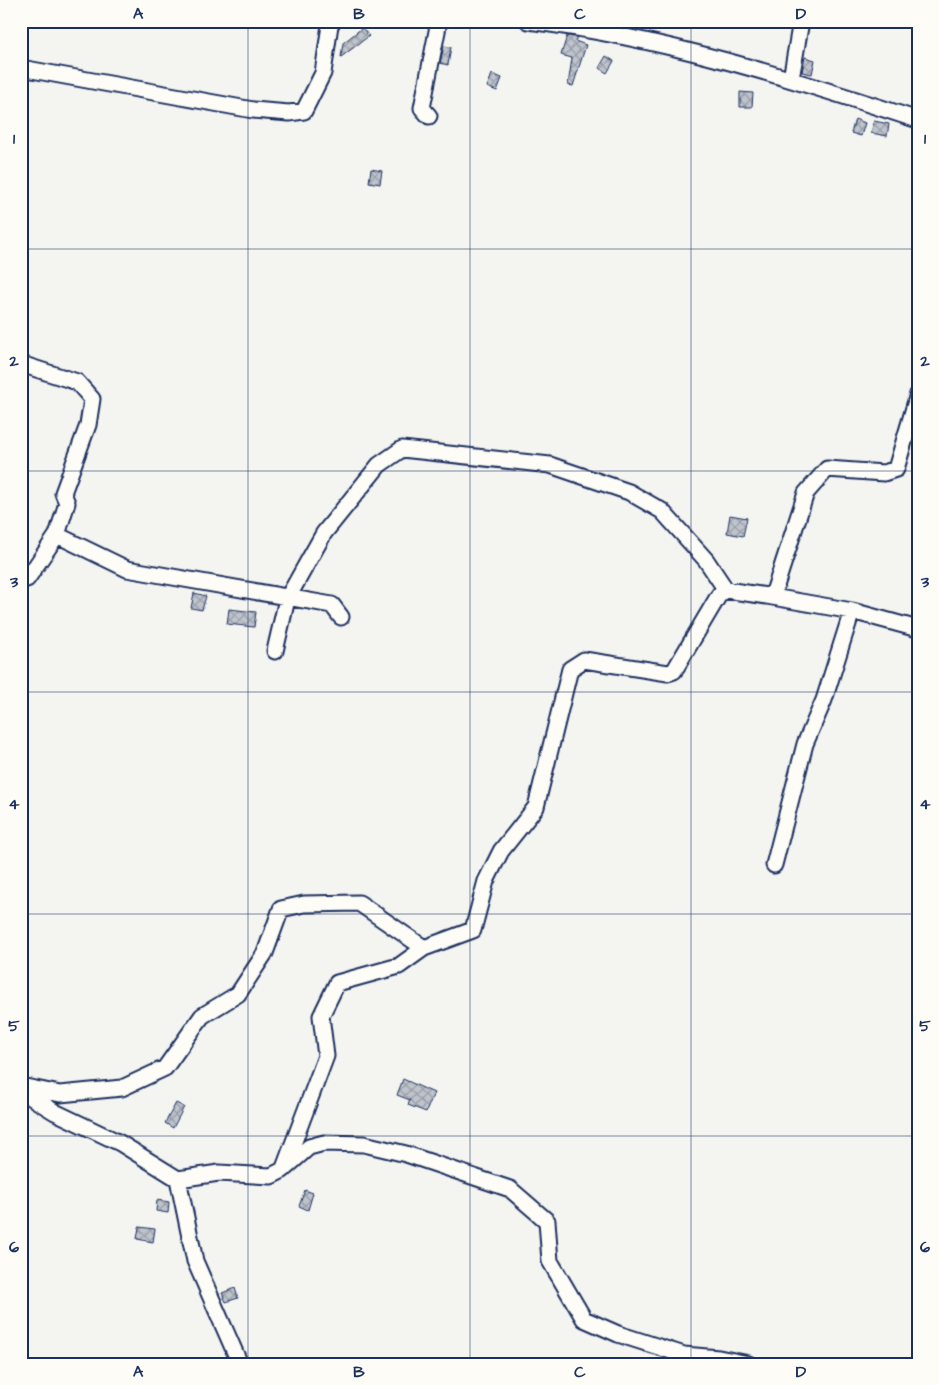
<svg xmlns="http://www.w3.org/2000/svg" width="939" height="1385" font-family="'Architects Daughter',sans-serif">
	<defs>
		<pattern id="building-cross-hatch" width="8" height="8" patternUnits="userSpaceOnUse" patternTransform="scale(1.25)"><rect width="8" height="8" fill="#bfc3cc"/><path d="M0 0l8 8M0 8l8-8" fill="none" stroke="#9a9fa9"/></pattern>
	</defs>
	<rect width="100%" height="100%" fill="#f4f4f1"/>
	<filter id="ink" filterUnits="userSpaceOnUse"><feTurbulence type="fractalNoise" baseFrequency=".02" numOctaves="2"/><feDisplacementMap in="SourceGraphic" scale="10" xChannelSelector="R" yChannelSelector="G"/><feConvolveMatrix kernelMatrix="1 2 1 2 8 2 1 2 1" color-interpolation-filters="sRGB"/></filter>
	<g filter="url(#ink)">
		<path fill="url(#building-cross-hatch)" stroke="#1b2f5e" d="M362,28L369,36L341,57L343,43Z
			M567,36L577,37L575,41L586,45L573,86L568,85L572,58L561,55Z
			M444,46L451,47L448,65L440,63Z
			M606,56L614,61L607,73L599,68Z
			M805,57L815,60L812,74L802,72Z
			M492,74L502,78L497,91L487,87Z
			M740,92L753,93L752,107H740Z
			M855,119L865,123L861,136L851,133Z
			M874,121L889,124L887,136L871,133Z
			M371,169L382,171L380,184L369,182Z
			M730,515L747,518L743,536L727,533Z
			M194,593L206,596L202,610L191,608Z
			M229,609L256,612L254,627L227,624Z
			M403,1079L434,1093L426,1112L408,1105L410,1100L397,1095Z
			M176,1103L184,1107L173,1128L165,1123Z
			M305,1190L313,1193L308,1210L299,1206Z
			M157,1200L169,1202L168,1213L156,1211Z
			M139,1227L155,1229L153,1242L137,1239Z
			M235,1288L238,1298L226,1302L222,1293Z"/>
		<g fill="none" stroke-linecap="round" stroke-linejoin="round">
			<defs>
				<path id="minor" d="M528,21C662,37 790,78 918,120
					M21,68L253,110L289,113L304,111L323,73L330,25L333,21
					M791,79L801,21
					M429,116L422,108L439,21
					M21,364L77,382L92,399L88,425L63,493L67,503L57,535L27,579
					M57,535L127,569L332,605L341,617
					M767,596L852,611L918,629
					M275,651L287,599L324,533L379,465L402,449L550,465L629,492L662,511L706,560L726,590
					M774,865L805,744L824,700L852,611
					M21,1086L60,1094L122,1088L165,1068L202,1016L238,994L265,953L281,909L304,904L359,903L424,948L473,930L486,881L501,851L536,807L570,669L584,660L668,673L674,671L719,595L726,590L767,596L774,592L806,493L827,469L884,473L896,469L918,394
					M21,1091L55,1112L120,1143L178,1179L195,1261L240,1364
					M284,1168L326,1056L321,1016L337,983L399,966L424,948
					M178,1179L219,1173L271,1176L283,1170L309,1147L324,1143L364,1144L406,1154L510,1189L547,1221L550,1261L584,1319L618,1334L684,1355L719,1358L749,1364"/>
			</defs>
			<use href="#minor" stroke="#1b2f5e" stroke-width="19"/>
			<use href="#minor" stroke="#fdfcf7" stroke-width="15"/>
		</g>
	</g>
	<path fill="none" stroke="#1b2f5e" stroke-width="1" stroke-opacity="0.55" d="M248,21V1364M470,21V1364M691,21V1364M21,249H918M21,471H918M21,692H918M21,914H918M21,1136H918"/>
	<rect width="939" height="1385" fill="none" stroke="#fdfcf7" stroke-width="55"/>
	<rect x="28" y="28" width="884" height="1330" fill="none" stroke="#1b2f5e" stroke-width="2"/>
	<g font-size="16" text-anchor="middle" font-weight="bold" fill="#1b2f5e">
		<text x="138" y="19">A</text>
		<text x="359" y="19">B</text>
		<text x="580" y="19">C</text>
		<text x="801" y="19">D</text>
		<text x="14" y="144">1</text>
		<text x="925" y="144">1</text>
		<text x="14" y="366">2</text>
		<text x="925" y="366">2</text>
		<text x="14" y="587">3</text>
		<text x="925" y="587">3</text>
		<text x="14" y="809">4</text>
		<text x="925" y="809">4</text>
		<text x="14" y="1031">5</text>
		<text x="925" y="1031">5</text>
		<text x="14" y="1252">6</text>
		<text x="925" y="1252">6</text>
		<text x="138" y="1377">A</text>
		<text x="359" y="1377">B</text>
		<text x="580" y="1377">C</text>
		<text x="801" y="1377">D</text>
	</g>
</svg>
